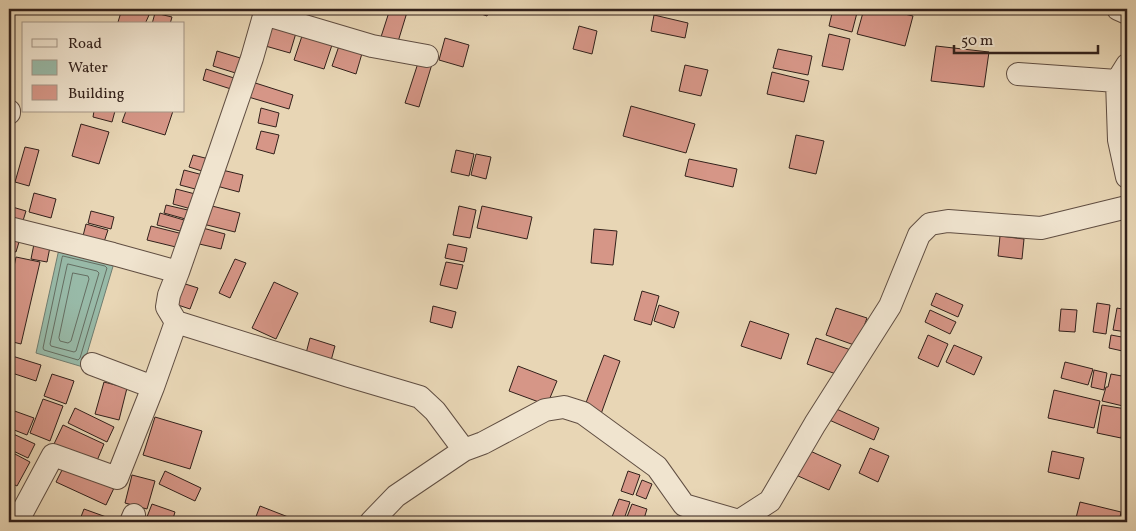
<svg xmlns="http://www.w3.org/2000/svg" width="1136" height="531" font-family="Vollkorn,serif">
	<rect width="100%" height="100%" fill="#e8d6b5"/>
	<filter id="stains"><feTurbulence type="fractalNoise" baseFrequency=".004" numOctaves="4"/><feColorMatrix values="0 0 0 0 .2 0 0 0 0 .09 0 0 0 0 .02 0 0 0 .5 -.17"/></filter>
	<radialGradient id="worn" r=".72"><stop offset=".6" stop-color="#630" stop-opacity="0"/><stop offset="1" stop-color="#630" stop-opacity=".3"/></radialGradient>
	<path fill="#98baa8" stroke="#6f7d70" d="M59,249L114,263L83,367L36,353Z"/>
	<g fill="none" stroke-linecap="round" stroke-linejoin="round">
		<path stroke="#656e62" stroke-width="1" d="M63,256L105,266L107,268L80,358L78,360L44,350L43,348L62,258Z
			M68,264L97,271L99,273L76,351L74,352L51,346L50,344L67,266Z
			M73,273L88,276L89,279L71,341L68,343L60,341L59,338Z"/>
	</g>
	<path fill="#d69687" stroke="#32211b" d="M122,9H132L149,15L145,24H124L118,22Z
		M390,9H408L397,45L380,40Z
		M467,9H490L487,16Z
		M833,9H858L852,32L829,26Z
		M864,9H883L913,16L905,46L857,34Z
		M918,9H945L944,14Z
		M155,13L172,17L170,24H152Z
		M654,15L688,23L685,38L651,31Z
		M269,24L296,33L290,53L262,45Z
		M579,26L597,31L592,54L573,49Z
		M303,33L333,42L324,69L294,60Z
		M829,34L850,39L843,70L822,66Z
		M445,38L469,45L463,67L439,60Z
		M340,43L363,50L356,74L332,66Z
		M936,46L989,52L984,87L931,81Z
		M778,49L812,56L808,75L773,68Z
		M217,51L247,60L242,75L213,66Z
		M419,60L432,64L419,107L405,103Z
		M685,65L708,70L701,96L679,91Z
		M206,69L237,79L234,90L203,80Z
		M772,72L809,81L804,102L767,94Z
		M249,81L293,95L289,109L245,96Z
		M631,106L695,124L686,153L623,136Z
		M261,108L279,113L276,127L258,123Z
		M94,111H115L112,122L93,117Z
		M126,111H173L165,135L122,122Z
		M81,124L109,132L99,164L72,156Z
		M261,131L279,135L274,154L256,149Z
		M796,135L824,141L816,174L789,168Z
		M25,147L39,150L29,186L15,182Z
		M456,150L474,154L469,176L451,172Z
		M476,154L491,157L486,179L471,175Z
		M193,155L209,159L205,172L189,167Z
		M689,159L737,169L733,187L685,176Z
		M218,169L243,175L239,192L213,185Z
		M184,170L203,175L199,190L180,185Z
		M176,189L199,195L195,210L173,204Z
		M34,193L56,199L51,218L29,212Z
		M166,205L192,211L189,220L164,213Z
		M208,205L240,213L235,232L203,224Z
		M9,206L26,211L21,227L9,224Z
		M459,206L476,210L470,238L453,235Z
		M482,206L532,217L527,239L477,228Z
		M91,211L114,217L111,229L88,223Z
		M160,213L184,220L180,231L157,225Z
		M86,224L108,230L104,242L83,236Z
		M151,226L183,234L180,248L147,240Z
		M199,227L225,234L221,249L195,243Z
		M594,229L617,231L613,265L591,263Z
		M1000,236L1024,239L1022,259L998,256Z
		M9,239L19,242L16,252L9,250Z
		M34,244L50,247L47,262L31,259Z
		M448,244L467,248L464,262L445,258Z
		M16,257L40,262L21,344L9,341V290Z
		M235,259L246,263L230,298L219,293Z
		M446,262L463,265L457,289L440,285Z
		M179,282L198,288L190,309L172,303Z
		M274,282L298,293L276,339L252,328Z
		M642,291L659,296L651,325L634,320Z
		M936,293L963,305L958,317L931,305Z
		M1097,303L1110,305L1106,334L1093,332Z
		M659,305L679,312L674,328L654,321Z
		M433,306L456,312L452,328L430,322Z
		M836,308L867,318L857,346L826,335Z
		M1117,308L1127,310V332L1113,330Z
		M1061,309L1077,310L1075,332L1059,331Z
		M930,310L956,322L950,334L925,322Z
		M750,321L789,334L781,359L741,346Z
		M928,335L948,344L938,367L918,358Z
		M1111,335L1127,338V352L1109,348Z
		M310,338L335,346L329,368L304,361Z
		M816,338L851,350L842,376L807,364Z
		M954,345L982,357L974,375L946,362Z
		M9,355L41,365L36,381L9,372Z
		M604,355L620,361L601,414L584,408Z
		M1065,362L1093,369L1088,385L1061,378Z
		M518,366L557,381L547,405L509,391Z
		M1094,370L1107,373L1104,390L1091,387Z
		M52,374L74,381L66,404L44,396Z
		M1111,374L1127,377V387L1123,406L1102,401L1106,387H1108Z
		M104,382L127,388L119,420L95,414Z
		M1054,390L1100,401L1094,428L1048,418Z
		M43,399L63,406L50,441L30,433Z
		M1102,405L1126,409L1121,438L1097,433Z
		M832,407L879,428L874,440L827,419Z
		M75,408L114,427L107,442L68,423Z
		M9,409L34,418L27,435L9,428Z
		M155,417L202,431L190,469L143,455Z
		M63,425L104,444L96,463L54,444Z
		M9,432L35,444L28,458L9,449Z
		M870,448L889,456L878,482L859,473Z
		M808,450L841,465L829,490L796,475Z
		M1052,451L1084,458L1079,479L1048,472Z
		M15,454L30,462L17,486L9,482V467Z
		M64,466L114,488L106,505L56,482Z
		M165,471L201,488L195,501L159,484Z
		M628,471L640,475L633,495L621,491Z
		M132,475L155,481L147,509L125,503Z
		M642,480L652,484L646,499L636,495Z
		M619,499L630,502L623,522H610Z
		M1080,502L1121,512L1119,522H1075Z
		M152,504L175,512L172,522H145Z
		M632,504L647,509L643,522H625Z
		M260,506L301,522H254Z
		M84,509L109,518L107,522H79Z"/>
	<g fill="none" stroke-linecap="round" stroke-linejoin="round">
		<defs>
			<path id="minor" d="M1118,9L1127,13
				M264,14L372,46L427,56
				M1127,65L1117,81L1119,140L1127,177
				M1018,74L1117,81
				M9,113V111
				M9,228L113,254L178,272
				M176,322L167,307L169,295L178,272L219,154L252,58L266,9
				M92,364L153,387L176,322L349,376L420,397L435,411L464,450L483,443L545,410L564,407L583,413L657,467L684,505L739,521L770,501L815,424L890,306L919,235L930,224L948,221L1041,228L1127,207
				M17,522L53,455L117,478L153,387
				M131,522L134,515
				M371,522L396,496L464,450"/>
		</defs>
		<use href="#minor" stroke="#604e42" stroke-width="24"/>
		<use href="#minor" stroke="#f0e4cf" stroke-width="22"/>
	</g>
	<rect width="1136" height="531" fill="none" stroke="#e8d6b5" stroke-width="30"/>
	<rect x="10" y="10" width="1116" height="511" fill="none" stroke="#32211b" stroke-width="2.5"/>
	<rect x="15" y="15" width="1106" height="501" fill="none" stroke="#32211b"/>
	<rect x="22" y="22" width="162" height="90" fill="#f0e4cf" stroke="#a49687"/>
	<rect x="32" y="39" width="25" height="8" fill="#f0e4cf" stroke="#a49687"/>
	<text x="68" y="48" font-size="15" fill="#32211b">Road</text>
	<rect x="32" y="60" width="25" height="15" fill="#98baa8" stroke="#a49687"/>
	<text x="68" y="72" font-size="15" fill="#32211b">Water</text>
	<rect x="32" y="85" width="25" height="15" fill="#d69687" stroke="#a49687"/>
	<text x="68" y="98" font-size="15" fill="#32211b">Building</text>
	<path d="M954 45v8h144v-8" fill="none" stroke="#32211b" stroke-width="2.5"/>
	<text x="961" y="45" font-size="15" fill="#32211b" stroke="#f0e4cf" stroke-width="4" paint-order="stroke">50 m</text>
	<rect width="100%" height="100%" filter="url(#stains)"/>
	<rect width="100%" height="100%" fill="url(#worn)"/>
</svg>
